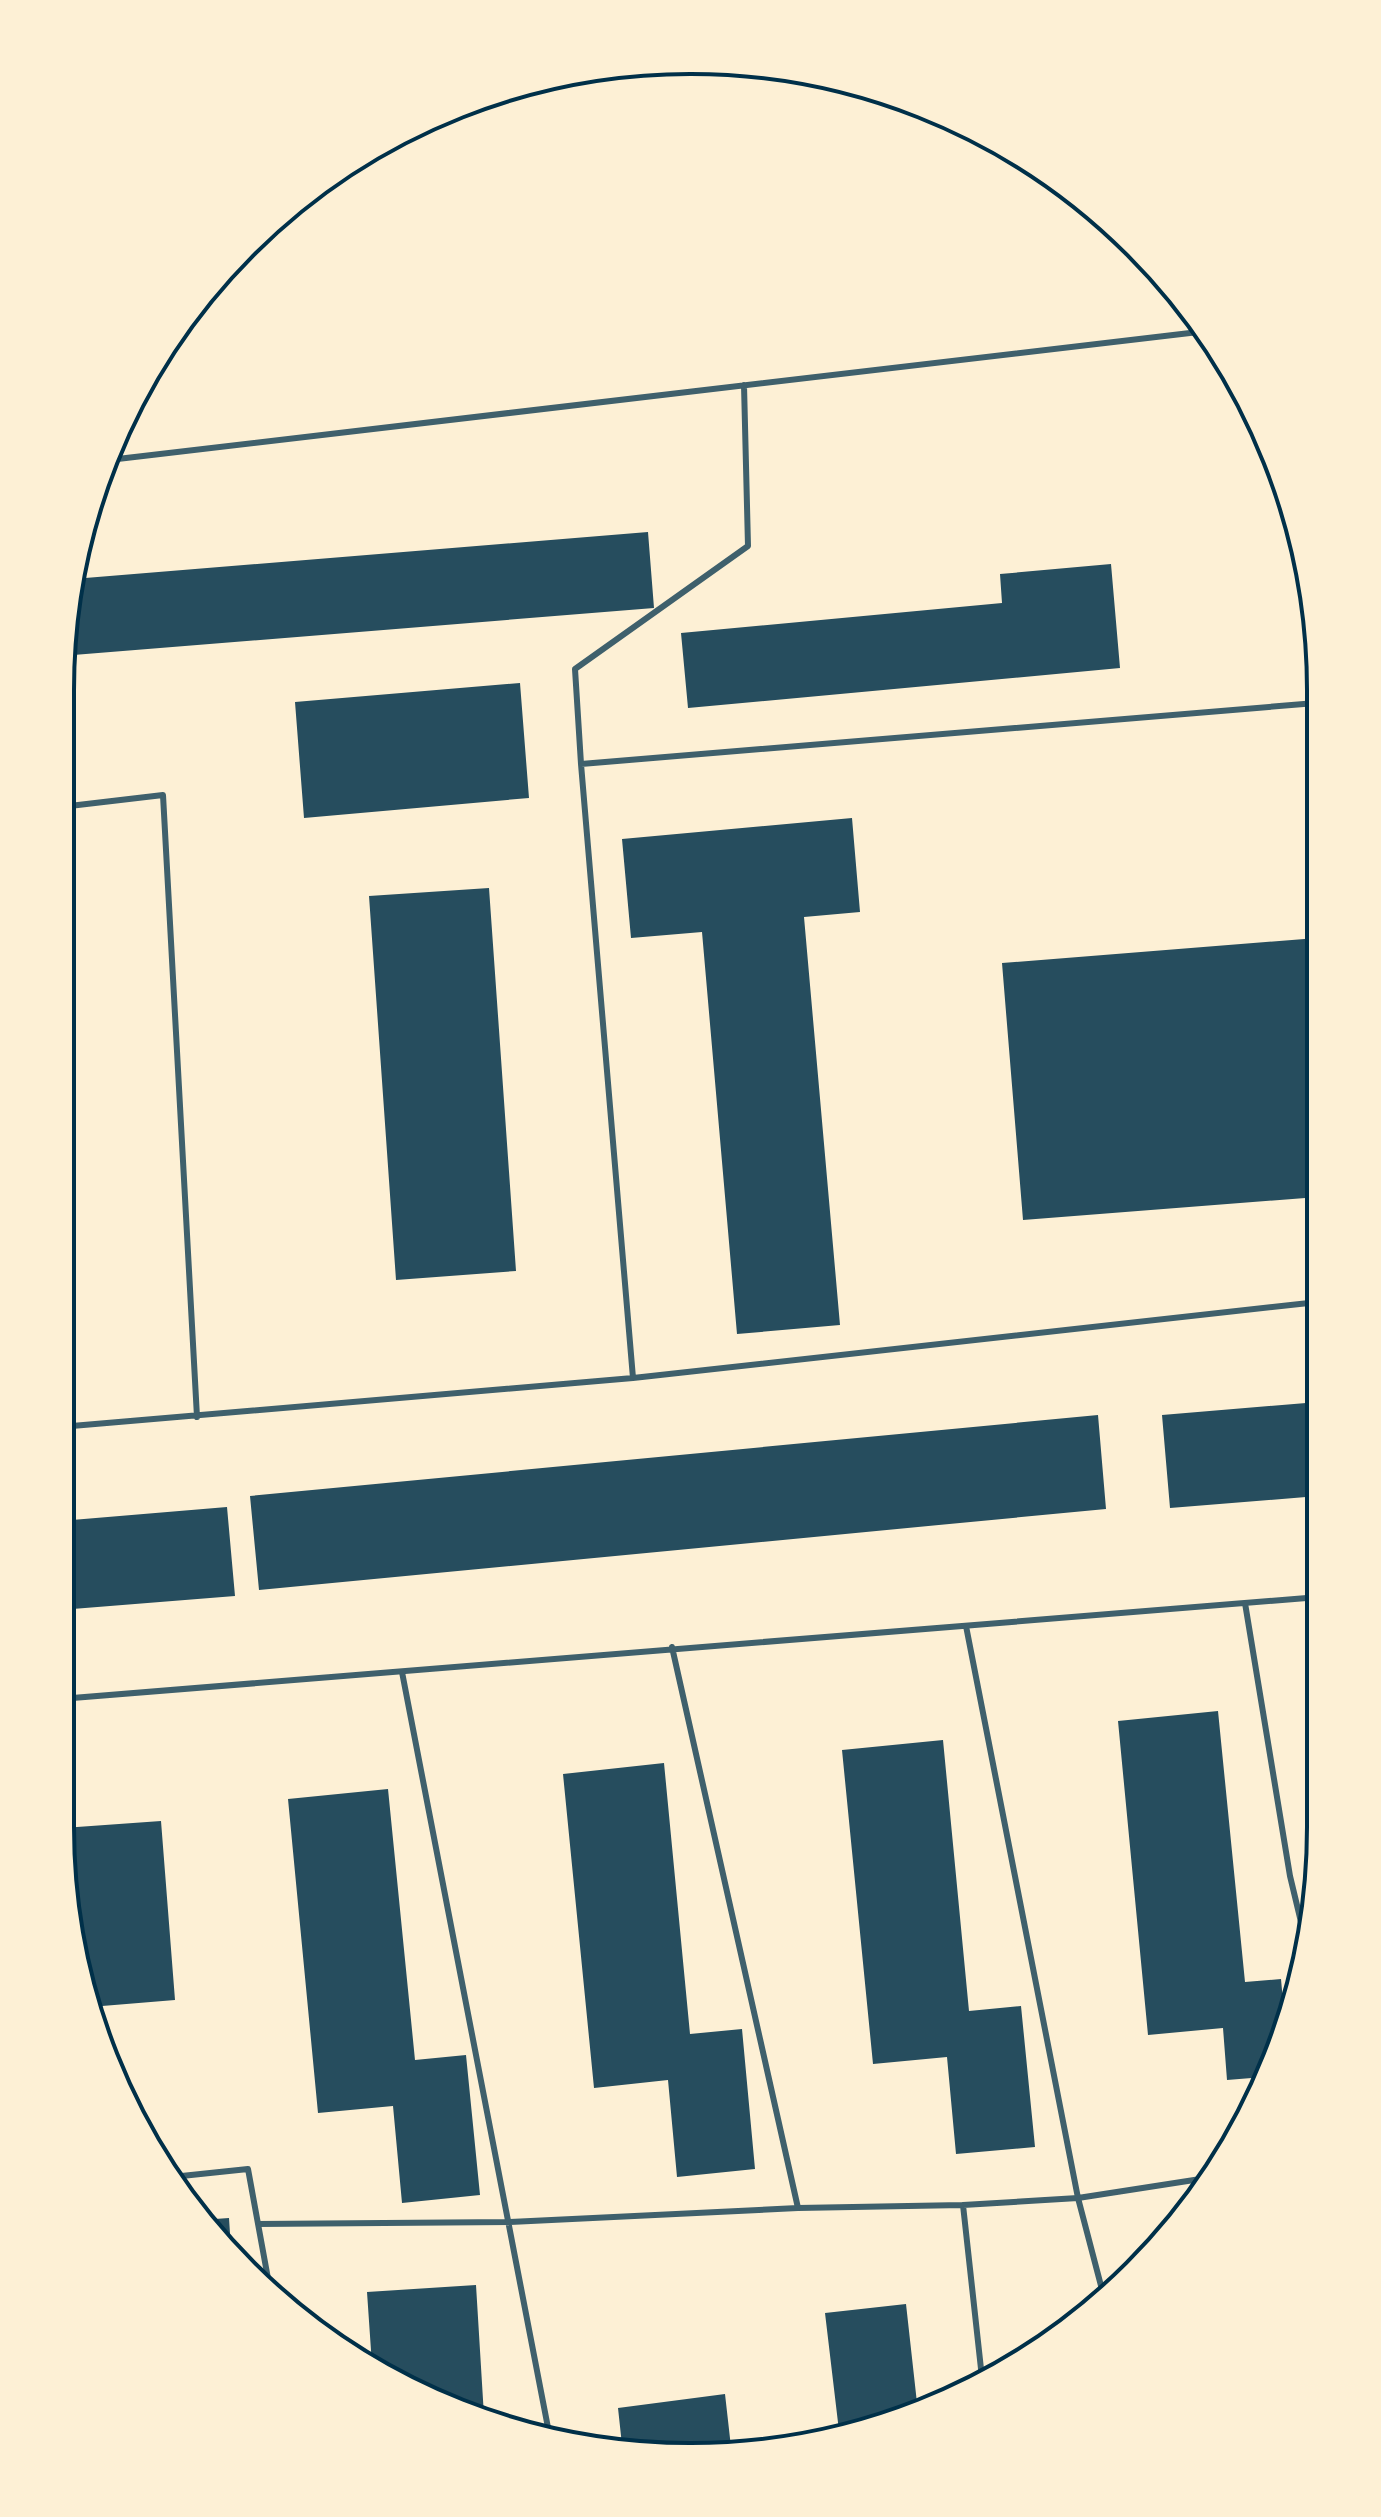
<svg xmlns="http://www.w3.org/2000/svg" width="1381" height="2517" font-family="'PT Sans Narrow',sans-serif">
	<rect width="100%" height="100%" fill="#fdf0d5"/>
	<path fill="#264d5e" d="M648,532L654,608L61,656L73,579Z
		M1111,564L1120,668L688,708L681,633L1002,603L1000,574Z
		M520,683L529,798L304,818L295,702Z
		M852,818L860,912L804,917L840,1325L737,1334L702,932L631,938L622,839Z
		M489,888L516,1271L396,1280L369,896Z
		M1317,938L1318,1197L1023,1220L1002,963Z
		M1318,1402V1496L1170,1508L1162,1415Z
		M1098,1415L1106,1509L259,1590L250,1496Z
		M227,1507L235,1596L60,1610V1521Z
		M1218,1711L1245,1982L1281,1979L1285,2024L1264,2077L1227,2080L1223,2028L1148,2035L1118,1721Z
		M943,1740L969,2011L1021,2006L1035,2147L956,2154L947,2057L873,2064L842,1750Z
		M664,1763L690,2034L742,2029L755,2169L677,2177L668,2080L594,2088L563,1774Z
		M388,1789L415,2060L466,2055L480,2195L402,2203L393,2106L318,2113L288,1799Z
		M161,1821L175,2000L90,2007L63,1828Z
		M229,2218L231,2249L201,2220Z
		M476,2285L484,2416L372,2365L367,2292Z
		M906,2304L918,2412L839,2431L825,2313Z
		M725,2394L732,2456L622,2445L618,2408Z"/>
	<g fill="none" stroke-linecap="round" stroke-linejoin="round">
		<path stroke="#3f606c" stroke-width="6" d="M109,460L1207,331
			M581,764L575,669L748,546L744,385
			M61,807L163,795L197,1417
			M633,1378L581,764L1316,703
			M60,1427L633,1378L1318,1302
			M1245,1603L1290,1876L1307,1947
			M966,1626L1078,2198L1105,2301
			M672,1647L798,2208
			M402,1672L550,2438
			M60,1699L1319,1597
			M172,2177L248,2169L269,2284
			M258,2224L510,2222L798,2208L963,2205
			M982,2378L963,2205L1078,2198L1207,2178"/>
	</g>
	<path d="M0 0H1381V2517H0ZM690 74H691A616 616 0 0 1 1307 690V1827A616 616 0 0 1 691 2443H690A616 616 0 0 1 74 1827V690A616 616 0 0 1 690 74Z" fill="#fdf0d5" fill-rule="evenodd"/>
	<path fill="none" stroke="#003049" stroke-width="4" d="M690 74H691A616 616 0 0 1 1307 690V1827A616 616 0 0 1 691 2443H690A616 616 0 0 1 74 1827V690A616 616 0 0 1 690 74Z"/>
</svg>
